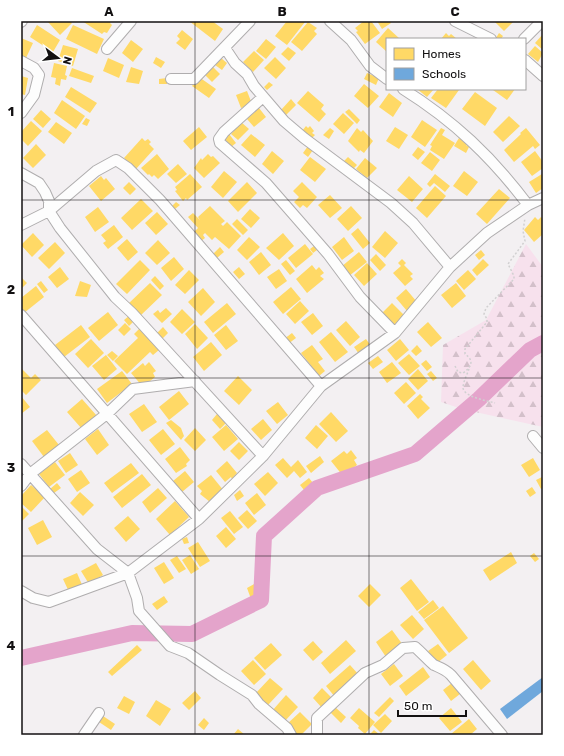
<svg xmlns="http://www.w3.org/2000/svg" width="564" height="756" font-family="Rubik,sans-serif">
	<defs>
		<pattern id="forest-firs" width="22" height="20" patternUnits="userSpaceOnUse"><rect width="22" height="20" fill="#f7e1ed"/><path d="M5 1l3.5 6h-7zM16 11l3.5 6h-7z" fill="#d3c0ca"/></pattern>
	</defs>
	<rect width="100%" height="100%" fill="#f3f0f2"/>
	<path fill="url(#forest-firs)" d="M526,244L543,267V427L462,409L441,402L443,345L486,320Z"/>
	<path fill="#ffd966" d="M47,21H70L72,23L60,35Z
		M82,21H111L110,23L112,25L107,33L104,32L102,34Z
		M189,21H212L223,29L215,41Z
		M287,21L305,22L287,45L275,36Z
		M364,21L368,22L371,21L380,33L365,44L356,32L358,31L355,28Z
		M377,21H390L391,23L382,29Z
		M494,21H514L504,31Z
		M308,22L317,28L314,31L317,34L302,51L291,42Z
		M37,25L60,40L53,52L30,37Z
		M73,25L104,39L97,54L66,39Z
		M388,28L400,39H387V52L376,42Z
		M182,30L193,39L185,50L176,43L180,39L177,36Z
		M446,33L449,36L451,34L457,39H441Z
		M499,33L503,36L501,39L496,38Z
		M543,34V50L535,43Z
		M21,38L33,43L26,58L21,56Z
		M266,39L276,47L266,59L256,51Z
		M131,40L143,49L133,62L122,53Z
		M63,45L78,49L73,66L58,61Z
		M535,46L543,53L538,62L528,54Z
		M288,47L296,53L289,61L281,54Z
		M254,51L264,60L253,72L243,62Z
		M156,57L165,62L161,68L153,63Z
		M275,57L286,68L276,79L264,68Z
		M108,58L124,65L119,78L103,71Z
		M221,58L227,63L222,70L215,65Z
		M54,63L67,66L65,75L67,76L66,80L61,79L60,86L55,84L56,78L51,77Z
		M212,66L220,74L212,82L204,74Z
		M131,67L143,71L139,84L126,82Z
		M72,68L94,76L91,83L69,76Z
		M367,73L379,78L376,85L364,79Z
		M21,76L28,78L25,95L21,94Z
		M199,77L216,89L209,98L192,86Z
		M167,78V84H159V79Z
		M269,82L273,85L267,90L264,87Z
		M364,84L379,96L368,108L354,96Z
		M71,87L97,103L90,113L65,97Z
		M417,89H434L427,97Z
		M438,89H457L459,90L446,108L431,98Z
		M494,89H515L507,100L493,90Z
		M247,91L252,104L241,108L236,95Z
		M308,91L324,105L321,109L326,114L319,122L297,103Z
		M475,92L497,108L485,126L462,109Z
		M389,93L402,103L393,117L379,107Z
		M291,99L296,105L286,115L281,110Z
		M62,100L85,116L76,129L54,113Z
		M259,108L266,117L254,127L247,119Z
		M349,109L360,120L357,124L345,112Z
		M41,110L51,119L43,128L33,119Z
		M343,113L354,123L344,134L333,124Z
		M509,116L520,126L503,142L493,132Z
		M86,118L90,120L87,126L82,124Z
		M422,120L437,130L425,147L411,137Z
		M31,121L42,131L28,146L21,139V132Z
		M56,122L72,133L64,144L48,132Z
		M241,122L249,129L238,140L231,134Z
		M306,126L308,128L310,126L314,131L312,133L315,135L311,139L302,131Z
		M199,127L207,137L191,150L183,141Z
		M395,127L408,135L399,149L386,141Z
		M330,128L334,131L329,139L323,135Z
		M357,128L361,132L363,130L373,141L364,153L360,150L359,152L348,141Z
		M441,128L445,130L442,135L455,143L444,159L430,150L432,146L430,145Z
		M526,128L540,145L535,149L533,146L514,162L504,150L521,134L520,133Z
		M229,134L236,143L231,147L224,138Z
		M251,134L265,145L255,157L241,145Z
		M142,138L145,141L148,139L151,142L149,144L154,149L136,169L124,158Z
		M459,138L467,143L466,145L469,147L466,153L454,146Z
		M36,144L46,155L33,168L23,158Z
		M308,146L313,150L308,157L303,153Z
		M418,147L425,152L418,160L412,155Z
		M272,151L284,161L273,174L262,164Z
		M535,151L543,162V168L532,176L521,162Z
		M430,152L440,160L432,171L421,163Z
		M157,154L169,169L158,179L154,175L152,177L149,174L148,175L141,168Z
		M208,154L211,157L213,156L220,163L204,178L194,168L201,158L202,160Z
		M310,157L326,169L315,182L300,170Z
		M348,157L357,165L352,170L343,162Z
		M365,158L377,168L367,178L356,169Z
		M178,164L187,174L176,183L167,174Z
		M224,171L237,182L223,198L211,187Z
		M464,171L478,182L467,196L453,186Z
		M190,174L202,187L187,200L186,198L183,201L175,191L177,190L175,187Z
		M435,174L450,186L445,192L434,183L430,187L427,184Z
		M542,174L543,188L536,193L529,182Z
		M101,176L104,180L106,178L115,189L101,201L89,186Z
		M409,176L423,189L412,202L397,190Z
		M129,182L136,189L130,195L123,188Z
		M247,182L257,193L238,212L228,201Z
		M302,182L317,197L307,208L303,205L300,208L294,202L299,197L293,191Z
		M435,186L446,196L427,218L416,208Z
		M499,189L510,198L487,224L476,214Z
		M330,195L342,208L330,218L318,205Z
		M141,199L153,211L132,230L121,218Z
		M176,202L180,205L175,209L172,206Z
		M210,206L225,221L221,224L223,226L227,222L241,236L229,249L215,237L212,240L205,233L203,235L205,238L201,241L194,232L198,228L188,217L193,213L200,220L198,217Z
		M351,206L362,218L348,231L337,219Z
		M98,207L109,222L95,232L85,217Z
		M250,209L260,218L251,228L241,219Z
		M157,212L168,224L156,235L145,223Z
		M535,217L538,220L541,217L543,219V234L534,242L524,230Z
		M237,219L248,230L243,235L232,224Z
		M114,225L123,237L108,249L103,243L106,241L101,235Z
		M358,228L370,243L363,249L351,234Z
		M385,231L398,243L385,258L372,247Z
		M33,233L44,245L32,257L21,245Z
		M283,233L294,246L279,260L266,248Z
		M249,237L260,247L247,260L237,250Z
		M344,237L354,251L342,260L332,247Z
		M127,239L138,252L128,261L117,248Z
		M158,240L170,253L157,265L145,253Z
		M55,242L65,253L49,269L38,258Z
		M305,244L313,254L296,268L288,258Z
		M314,246L317,250L313,253L310,249Z
		M220,247L224,252L217,258L213,254Z
		M481,250L485,255L479,260L475,255Z
		M261,252L271,265L259,275L249,262Z
		M359,252L367,262L349,276L341,267Z
		M376,254L386,265L380,271L370,260Z
		M174,257L184,269L171,281L161,268Z
		M402,259L406,263L404,265L413,274L410,276L413,279L405,286L393,273L401,266L398,263Z
		M483,259L489,265L477,276L472,270Z
		M140,260L150,270L127,294L116,284Z
		M286,260L295,271L290,275L281,264Z
		M367,263L377,274L364,286L354,275Z
		M312,265L316,270L319,267L324,273L320,276L324,279L307,293L296,279Z
		M60,267L69,279L57,288L48,277Z
		M239,267L245,274L239,279L233,272Z
		M279,269L287,281L276,289L267,277Z
		M189,270L199,280L185,294L175,285Z
		M468,270L476,279L464,290L456,281Z
		M155,276L164,286L160,290L151,280Z
		M21,277L27,283L21,289Z
		M41,281L48,290L44,293L37,284Z
		M80,281L91,285L87,297L75,296Z
		M150,283L162,295L140,316L128,304Z
		M456,283L466,296L452,308L441,295Z
		M36,286L44,297L24,313L21,309V298Z
		M291,287L301,299L283,314L273,302Z
		M203,288L215,302L201,316L188,302Z
		M406,289L417,302L407,311L396,298Z
		M300,301L309,311L295,324L286,314Z
		M227,303L236,314L213,333L204,322Z
		M392,303L404,315L394,325L382,313Z
		M166,308L172,314L162,323L153,314L158,310L160,313Z
		M182,309L195,322L182,334L170,322Z
		M108,312L118,325L99,341L88,328Z
		M313,313L323,326L312,335L301,322Z
		M130,315L134,321L129,326L124,320Z
		M346,321L360,337L350,346L336,330Z
		M428,322L442,338L431,347L417,332Z
		M125,323L131,329L124,336L118,330Z
		M195,324L208,338L197,349L185,334Z
		M81,325L90,337L64,357L55,345Z
		M226,325L238,341L226,350L214,335Z
		M163,327L168,333L161,340L156,334Z
		M140,328L159,350L153,355L150,352L127,374L114,361L138,338L134,334Z
		M331,332L348,352L335,362L319,342Z
		M292,333L296,338L288,344L284,339Z
		M91,339L104,353L88,368L75,354Z
		M366,339L371,346L359,354L354,347Z
		M400,339L409,350L396,361L387,350Z
		M211,342L222,355L204,371L193,357Z
		M312,345L323,359L318,362L325,371L319,376L301,353Z
		M417,345L422,351L416,356L411,351Z
		M112,351L118,356L113,361L107,355Z
		M409,354L420,366L409,375L398,363Z
		M106,355L117,369L104,380L92,366Z
		M378,356L383,362L373,369L368,363Z
		M426,360L432,367L427,371L421,364Z
		M149,362L156,371L153,373L155,377L143,387L131,373L143,363L145,366Z
		M392,362L401,373L387,383L379,372Z
		M22,369L31,378L35,374L41,380L26,395L21,390Z
		M418,369L428,381L418,390L408,379Z
		M122,371L132,384L107,403L97,389Z
		M431,371L437,378L433,381L427,374Z
		M238,376L252,390L239,405L224,391Z
		M406,382L416,393L404,404L394,393Z
		M179,391L189,404L169,420L159,407Z
		M420,394L423,397L421,399L430,408L418,419L407,406Z
		M21,396L30,407L21,414Z
		M82,399L97,416L82,429L67,412Z
		M278,402L288,415L277,424L266,411Z
		M144,404L157,422L142,432L129,414Z
		M331,412L348,431L336,442L319,424Z
		M217,414L226,423L220,429L212,420Z
		M263,419L272,430L261,440L251,429Z
		M171,420L181,428L184,436L181,440L166,423Z
		M226,425L238,439L224,451L212,437Z
		M316,425L328,436L317,449L305,438Z
		M195,428L206,440L195,451L184,440Z
		M98,429L109,445L97,455L85,439Z
		M163,429L175,444L161,455L149,440Z
		M47,430L59,445L44,457L32,441Z
		M239,442L248,451L239,460L230,451Z
		M180,447L190,460L186,464L187,466L176,473L165,459Z
		M351,450L357,458L354,460L357,465L343,476L331,461L344,451L347,454Z
		M70,453L78,465L66,473L58,461Z
		M320,456L324,462L311,473L306,466Z
		M283,458L291,467L298,460L307,472L300,478L294,471L287,478L275,465Z
		M533,458L540,470L529,477L521,465Z
		M227,461L237,473L232,479L231,477L225,482L216,471Z
		M55,462L65,475L49,487L39,474Z
		M131,463L139,473L112,493L104,483Z
		M81,470L90,483L77,492L68,479Z
		M185,471L194,482L182,492L173,481Z
		M268,472L278,483L265,496L254,484Z
		M142,474L151,485L122,508L113,497Z
		M211,475L224,491L210,502L200,494L202,491L197,486Z
		M542,477L543,488L541,489L536,480Z
		M309,478L317,488L308,495L300,485Z
		M57,483L61,488L54,493L50,489Z
		M31,485L45,497L31,512L21,503V496Z
		M532,487L536,493L530,497L526,491Z
		M158,488L167,498L150,513L142,502Z
		M240,490L244,496L237,501L234,495Z
		M80,492L94,505L83,516L70,503Z
		M257,493L266,505L254,515L245,503Z
		M175,501L189,517L170,535L156,519Z
		M21,506L29,514L21,522Z
		M247,510L257,521L248,529L238,518Z
		M230,511L243,527L234,534L221,518Z
		M128,516L140,529L126,542L114,528Z
		M43,520L52,537L37,545L28,528Z
		M226,527L236,539L226,548L216,536Z
		M187,537L189,543L184,544L182,539Z
		M198,542L210,561L200,567L188,548Z
		M511,552L517,563L490,581L483,570Z
		M534,553L539,559L535,562L530,556Z
		M190,555L199,569L191,574L182,560Z
		M177,556L186,569L179,573L170,560Z
		M164,562L174,578L164,584L154,568Z
		M96,563L103,575L89,584L81,571Z
		M77,573L83,587L70,594L63,579Z
		M411,579L429,602L417,611L400,588Z
		M256,583L261,595L251,599L247,588Z
		M370,584L381,595L369,607L358,596Z
		M164,596L168,602L157,610L152,604Z
		M433,600L439,608L424,619L418,612Z
		M443,606L468,638L449,653L424,620Z
		M412,615L424,629L413,639L400,625Z
		M392,630L403,645L386,657L376,642Z
		M346,640L356,651L330,674L321,663Z
		M313,641L323,652L313,661L303,650Z
		M271,643L282,655L265,670L254,658Z
		M438,644L447,655L437,663L428,651Z
		M137,645L142,650L112,676L108,672Z
		M253,660L266,674L254,685L241,671Z
		M473,660L491,681L481,690L463,669Z
		M394,664L403,676L390,686L381,674Z
		M350,665L359,675L335,697L326,686Z
		M423,667L430,677L406,696L399,686Z
		M270,678L283,689L268,705L256,693Z
		M452,683L460,694L451,701L443,690Z
		M322,688L333,699L323,709L313,698Z
		M195,691L201,698L189,710L182,703Z
		M286,695L298,707L284,722L272,711Z
		M124,696L135,702L129,714L117,708Z
		M390,697L394,701L379,717L374,713Z
		M156,700L171,709L160,726L146,716Z
		M335,707L346,717L341,723L330,712Z
		M359,708L375,722L365,734L358,728L359,726L350,718Z
		M451,708L462,722L450,731L439,718Z
		M300,712L312,724L301,735H298L287,724Z
		M385,714L392,721L381,733L373,725Z
		M103,716L115,724L111,730L99,722Z
		M204,718L209,723L204,730L198,725Z
		M469,719L477,729L470,735H452L451,734Z
		M238,729L245,735H233Z
		M374,730L380,735H369Z"/>
	<path fill="#6fa8dc" d="M543,677V691L507,719L500,709Z"/>
	<g fill="none" stroke-linecap="round" stroke-linejoin="round">
		<path stroke="#e4a4cb" stroke-width="16" d="M21,658L132,633L192,634L261,600L264,536L317,488L415,454L479,399L530,350L543,343"/>
		<defs>
			<path id="minor" d="M330,21L351,40L370,66L387,79
				M455,21L491,39
				M21,22L22,21
				M524,39L542,21
				M225,48L235,63L247,74L254,86L284,121L304,138L391,203L413,223L450,267
				M107,49L131,21
				M525,60L543,76
				M21,61L34,68L39,75L34,95L21,113
				M171,79H194L250,21
				M403,89C454,121 492,157 528,205
				M263,97L224,132L219,139L220,143L266,183L328,254L360,297L395,333
				M21,173L39,183L45,192L49,201V211L60,228L115,297L132,313L263,456
				M21,225L49,211L96,171L116,160L128,168L160,200L321,386
				M21,315L199,519
				M533,436L543,448
				M21,464L97,549L128,573L137,598L139,611L170,646L188,653L220,675L252,695L259,704L287,728L291,735
				M21,486L30,474L108,413L133,389L195,381
				M21,591L33,598L49,602L128,573L199,519L263,456L321,386L395,333L450,267L487,233L528,205L543,198
				M84,735L99,713
				M317,735V718L365,673L383,665L403,648L415,647C420,651 431,663 434,665C441,668 445,669 451,675L502,735"/>
		</defs>
		<use href="#minor" stroke="#afadae" stroke-width="12"/>
		<path stroke="#d1d0d1" stroke-width="1.5" stroke-dasharray="2 2" stroke-linecap="butt" d="M455,366L458,372L463,373C471,367 475,361 465,354V349L487,322V319L484,314L486,308L514,279V276L508,264L525,241L523,231L525,218
			M469,369C467,375 463,382 463,388C464,397 488,401 495,403"/>
		<use href="#minor" stroke="#fdfdfd" stroke-width="10"/>
	</g>
	<path fill="none" stroke="#131112" stroke-width="1" stroke-opacity="0.55" d="M195,21V735M369,21V735M21,200H543M21,378H543M21,556H543"/>
	<rect width="564" height="756" fill="none" stroke="#ffffff" stroke-width="44"/>
	<rect x="386" y="38" width="140" height="52" fill="#ffffff" stroke="#a1a0a0"/>
	<rect x="394" y="48" width="20" height="12" fill="#ffd966" stroke="#a1a0a0"/>
	<text x="422" y="58" font-size="12" fill="#131112">Homes</text>
	<rect x="394" y="68" width="20" height="12" fill="#6fa8dc" stroke="#a1a0a0"/>
	<text x="422" y="78" font-size="12" fill="#131112">Schools</text>
	<g transform="translate(58 58) rotate(105)" stroke="#ffffff" stroke-width="3" paint-order="stroke">
	<path d="M0-3L7 15L0 10L-7 15Z" fill="#131112"/>
	<text y="-6" font-size="11" font-weight="bold" text-anchor="middle" fill="#131112">N</text>
	</g>
	<path d="M398 710v6h68v-6" fill="none" stroke="#131112" stroke-width="2"/>
	<text x="404" y="710" font-size="12" fill="#131112" stroke="#ffffff" stroke-width="3" paint-order="stroke">50 m</text>
	<rect x="22" y="22" width="520" height="712" fill="none" stroke="#131112" stroke-width="1.5"/>
	<g font-size="13" text-anchor="middle" font-weight="bold" fill="#131112">
		<text x="109" y="16">A</text>
		<text x="282" y="16">B</text>
		<text x="455" y="16">C</text>
		<text x="11" y="116">1</text>
		<text x="11" y="294">2</text>
		<text x="11" y="472">3</text>
		<text x="11" y="650">4</text>
	</g>
</svg>
